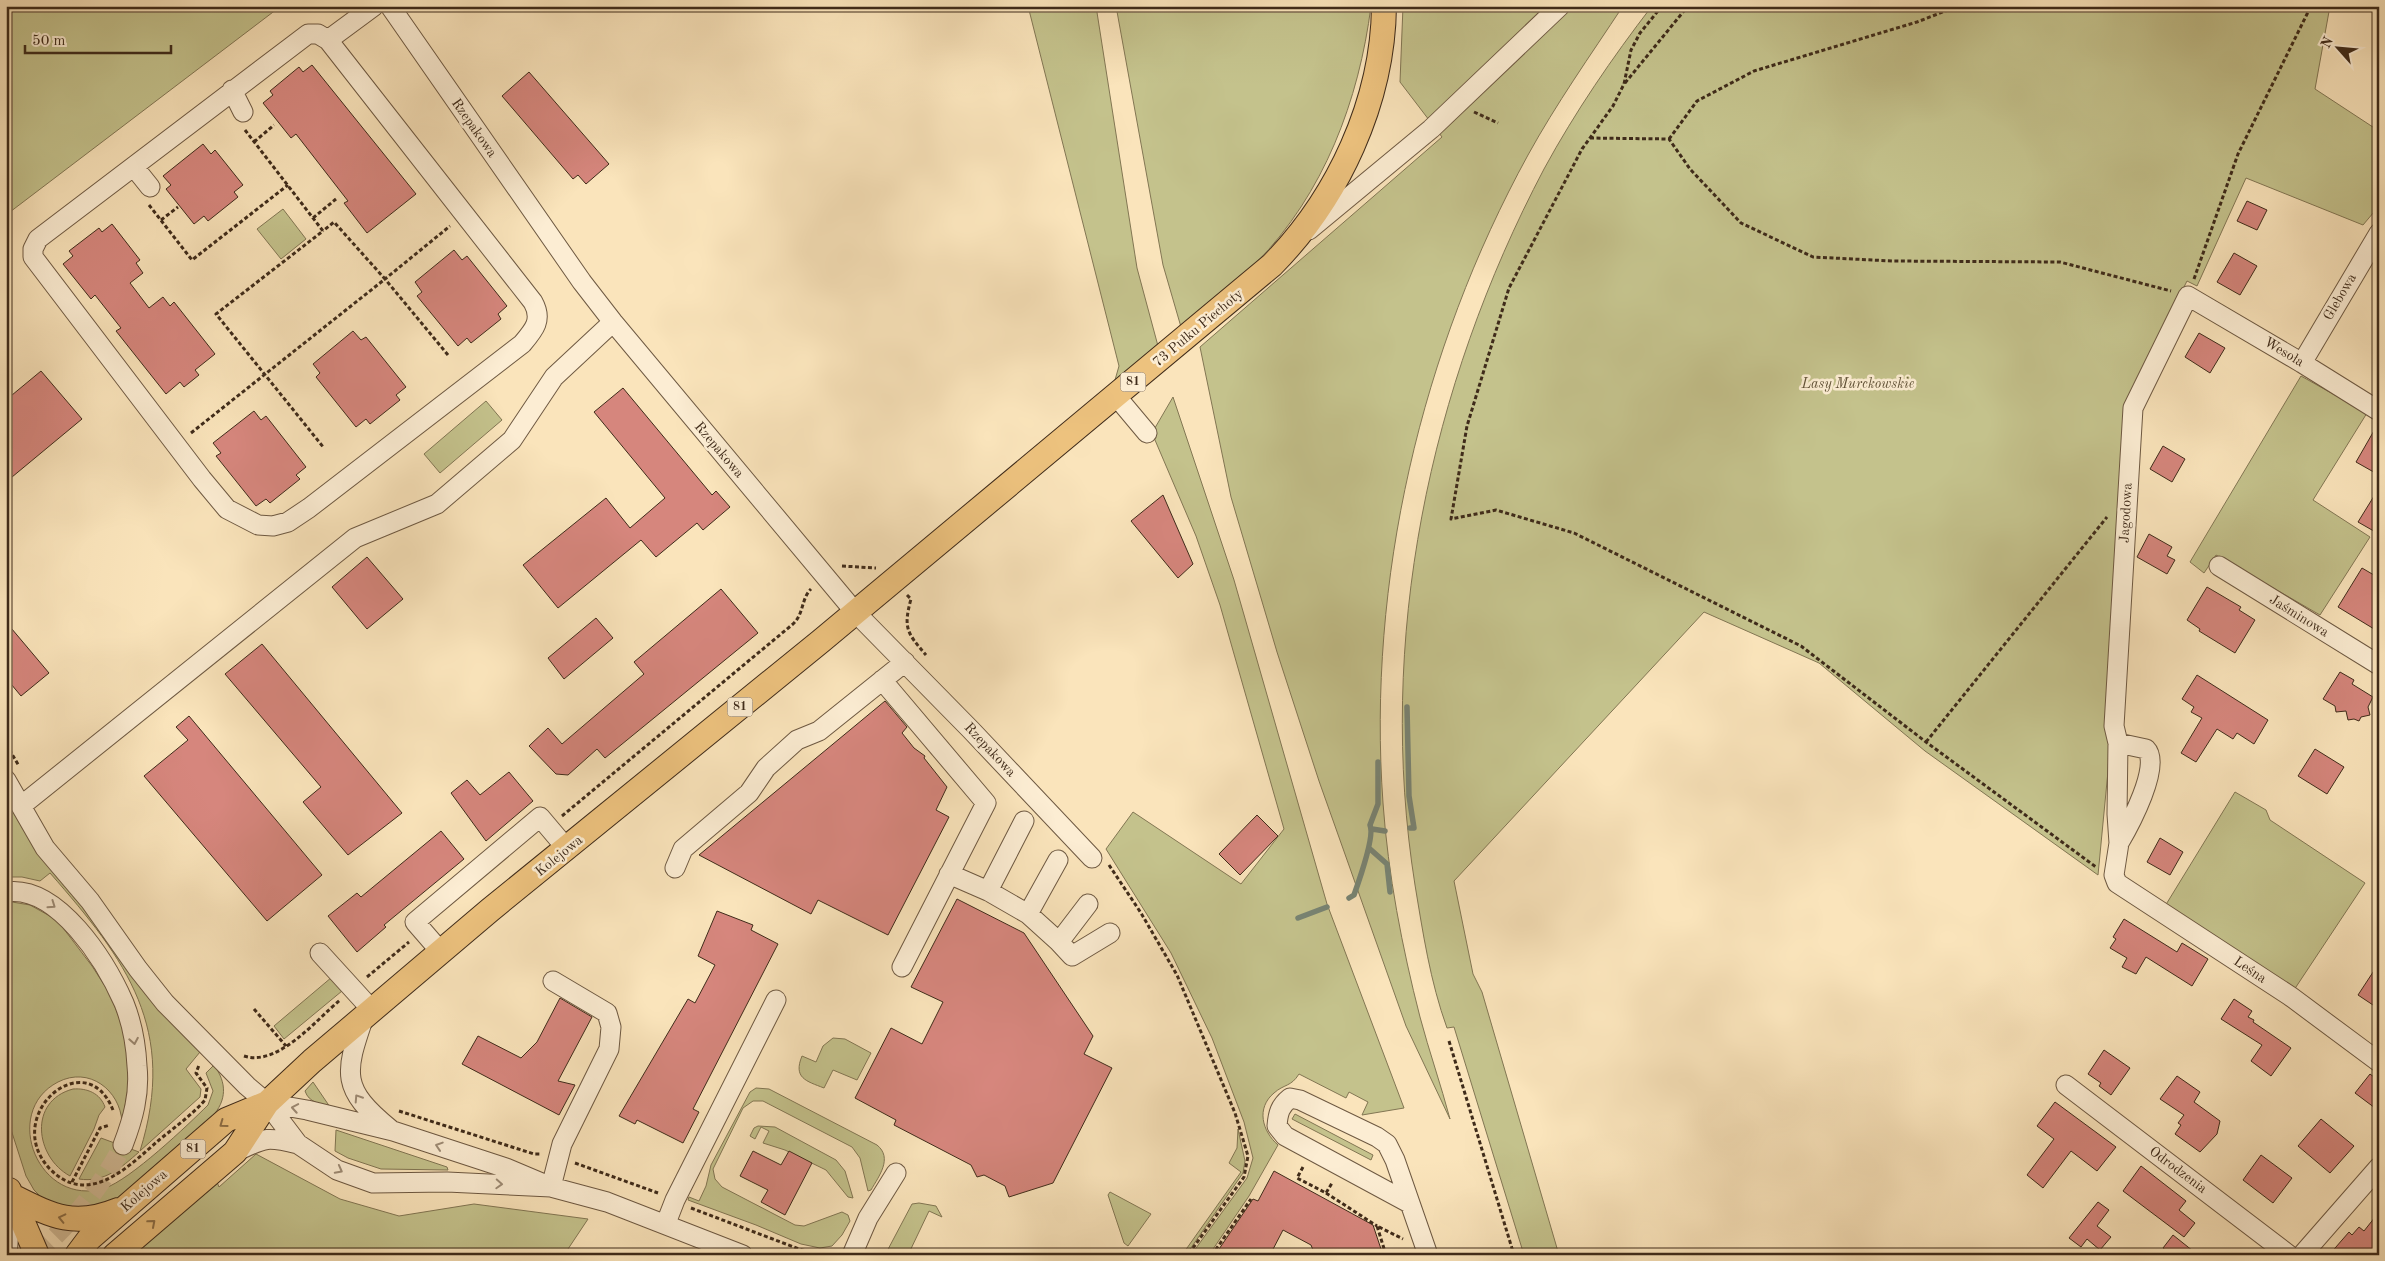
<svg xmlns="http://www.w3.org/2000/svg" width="2385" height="1261" font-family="'Old Standard TT',serif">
	<rect width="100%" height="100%" fill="#fae4bb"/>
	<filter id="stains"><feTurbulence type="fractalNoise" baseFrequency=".004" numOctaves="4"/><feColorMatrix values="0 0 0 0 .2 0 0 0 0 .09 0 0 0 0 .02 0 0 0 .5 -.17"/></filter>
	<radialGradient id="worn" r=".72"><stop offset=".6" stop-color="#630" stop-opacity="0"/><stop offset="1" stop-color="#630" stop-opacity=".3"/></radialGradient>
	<path fill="#c4c28c" stroke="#827653" d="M6,6H281L6,215Z
		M1028,6H1096L1137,268L1158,346L1115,380L1119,366Z
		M1116,6H1371C1359,100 1324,194 1256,263C1233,286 1207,306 1181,327L1163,265Z
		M1403,6H1623C1590,56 1556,104 1528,155C1421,350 1367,581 1383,803C1388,874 1402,947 1420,1017C1429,1051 1441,1085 1450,1119L1406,1026L1319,781L1277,652L1231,497L1200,347L1442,137L1400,82Z
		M1652,6H2330L2315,89L2379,131V206L2363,225L2246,178L2197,286L2187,281L2129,395L2108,771L2098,875L1925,751L1819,663L1704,612L1454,881L1473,974L1482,992L1559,1255H1524L1454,1027L1447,1028C1430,981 1423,933 1415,885C1376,640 1429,387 1544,169C1575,112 1612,58 1652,6Z
		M283,209L306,239L281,259L257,229Z
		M2301,376L2367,413L2313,500L2370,537L2320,615L2216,555L2204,573L2190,562Z
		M1173,397L1234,580L1327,904L1404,1108L1362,1115L1368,1102L1349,1092L1346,1098L1299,1074C1291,1087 1284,1084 1274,1093C1256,1108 1262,1131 1278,1145L1249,1196L1209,1255H1191L1247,1178L1253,1158L1244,1122L1212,1038L1171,953L1106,849L1133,812L1241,884L1284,829L1220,605L1196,536L1152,433Z
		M486,401L502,420L440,473L424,454Z
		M2235,792L2266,810L2270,820L2365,883L2290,996L2162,911Z
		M6,799L36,850L82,904L176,1028L200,1052L186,1069L201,1089L200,1097L140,1151C178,1029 127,961 50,873L40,881L22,877H6Z
		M6,901L30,905L57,920L92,966L110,994L121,1022L127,1046L130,1095H127L122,1122C120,1090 89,1066 58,1082C0,1112 39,1209 105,1188C130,1180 188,1125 208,1105L213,1091L206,1073L214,1065C227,1083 227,1100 212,1117L113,1203L91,1212L47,1203L34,1190L26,1176L6,1114Z
		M332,977L342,991L284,1039L274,1026Z
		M833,1038L845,1039L871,1053L857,1080L833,1070L824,1088C806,1081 793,1078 802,1056L816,1062L823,1046Z
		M313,1082L330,1107C320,1103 309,1103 305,1091Z
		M756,1088L769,1089L877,1145C893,1158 879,1176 871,1190L868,1191L860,1158L852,1147L763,1101H753L743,1108L713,1169L715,1179L722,1187L795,1225L804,1226L842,1212L848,1215L850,1221L842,1235L832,1246L820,1248L801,1244L756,1225L688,1200L689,1197L699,1201L706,1186L711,1165L750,1092Z
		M73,1089C87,1088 100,1093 105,1107L99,1115L94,1129L70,1176C35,1157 28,1101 73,1089Z
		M1295,1114L1373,1155L1371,1160L1292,1119Z
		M758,1126L775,1127L836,1160L845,1171L853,1198L848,1197L826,1170L785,1150L763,1143L769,1131L761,1127L755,1139L750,1136L754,1128Z
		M1238,1129L1245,1161L1243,1173L1186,1255H1182L1241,1172L1229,1163L1237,1148Z
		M336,1130L447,1167L448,1170L381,1169L348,1158L335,1151Z
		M101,1138L139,1152C121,1168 104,1183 79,1179Z
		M256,1154L340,1199L399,1216L474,1204L588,1219L564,1255H132L215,1177L219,1187Z
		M1110,1192L1151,1214L1128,1246L1124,1243L1108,1195Z
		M919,1203L936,1206L942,1217L929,1211L908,1255H885L912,1204Z"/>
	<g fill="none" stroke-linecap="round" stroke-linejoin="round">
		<path stroke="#788474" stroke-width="5.5" d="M1407,707L1409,796L1414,828H1410
			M1372,829L1385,831
			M1370,849L1387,864L1390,892
			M1349,898L1354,895C1359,881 1375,836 1370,825L1378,804V762
			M1298,918L1327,907"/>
	</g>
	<path fill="#d6867d" stroke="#3f2b1a" d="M312,65L416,194L367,233L344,203L348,201L296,134L291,138L263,103L273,95L270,91L299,67L303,72Z
		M529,72L609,164L586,184L578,175L573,179L502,96Z
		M203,144L211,154L215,150L243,185L234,192L238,197L208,221L204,216L194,224L166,189L171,185L163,176Z
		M2247,201L2267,210L2257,230L2237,221Z
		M112,224L140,260L136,263L143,273L130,283L149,308L163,297L170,306L174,302L215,354L195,370L199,375L184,387L180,382L166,394L116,331L121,328L95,295L91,299L63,264L73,256L69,251L99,228L102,232Z
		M454,250L462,260L467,256L507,306L498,314L501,319L471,343L467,338L458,346L417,296L422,292L415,282Z
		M2234,253L2257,266L2240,295L2217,282Z
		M353,331L361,340L366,337L406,387L396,395L400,400L370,424L366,419L356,427L316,377L320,373L313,364Z
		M2199,333L2225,348L2210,373L2185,357Z
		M41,371L82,419L6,482V400Z
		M623,388L712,495L716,491L730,507L703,530L697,523L656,557L641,540L558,608L523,565L606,498L630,528L665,498L594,412Z
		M254,411L261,420L266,416L306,467L296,475L300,479L270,503L266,499L256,506L216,456L221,453L213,443Z
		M2379,422V475L2356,462Z
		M2163,446L2185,459L2172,482L2150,469Z
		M2379,488V534L2358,522Z
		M1163,495L1193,564L1178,578L1131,521Z
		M2149,534L2172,547L2167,556L2175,560L2167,574L2137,557Z
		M367,557L403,599L367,629L332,587Z
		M2362,568L2379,578V632L2338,607Z
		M2207,587L2241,607L2239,610L2255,620L2235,653L2199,631L2200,629L2187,620Z
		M721,589L758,633L605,758L597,749L568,775L556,774L529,746L548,728L562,744L644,674L634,662Z
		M596,618L613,638L564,679L548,658Z
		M6,622L49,673L21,696L6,678Z
		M262,644L402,813L348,855L303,802L321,787L225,674Z
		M2340,672L2354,680L2352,684L2373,697L2368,707L2370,715L2361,717L2359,721L2354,719L2348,720L2346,711L2336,712L2335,706L2323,699Z
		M2197,675L2268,720L2254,744L2237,733L2233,739L2217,729L2196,762L2181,753L2202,718L2191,712L2194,707L2182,699Z
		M885,701L907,727L902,733L914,748L925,756L924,758L947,787L936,810L949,817L888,935L818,900L811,914L699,855Z
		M189,716L322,875L267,921L144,776L188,740L176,727Z
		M2315,749L2344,767L2327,794L2298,776Z
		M509,772L533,801L486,841L451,793L467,780L480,795Z
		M1257,815L1278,836L1240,875L1219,854Z
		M441,831L464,859L384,925L386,927L357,952L328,916L357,893L361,897Z
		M2160,838L2183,852L2170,875L2147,862Z
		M957,899L1024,933L1093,1036L1084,1054L1112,1068L1053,1183L1009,1197L1005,1186L984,1175L977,1177L971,1165L894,1125L896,1120L855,1098L891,1028L922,1044L943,1002L911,987Z
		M717,911L753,925L751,930L778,944L693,1109L699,1112L683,1143L637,1120L635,1124L619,1116L688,999L695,1003L715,965L698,956Z
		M2124,919L2177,952L2182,943L2208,959L2192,986L2146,957L2136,974L2122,967L2127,958L2110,948L2116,939L2113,937Z
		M2379,963V1009L2358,995Z
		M560,998L592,1017L558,1081L575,1085L559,1115L462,1064L478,1036L521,1058L537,1042Z
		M2234,999L2252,1011L2248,1017L2254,1020L2253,1022L2291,1048L2271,1076L2251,1061L2262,1045L2221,1019Z
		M2104,1050L2130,1068L2111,1095L2099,1086L2101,1083L2088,1074Z
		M2370,1074L2379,1081V1111L2355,1093Z
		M2177,1076L2200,1092L2194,1102L2220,1121L2217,1134L2200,1152L2175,1134L2181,1125L2178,1123L2184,1115L2160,1099Z
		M2055,1102L2116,1147L2097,1171L2071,1151L2043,1188L2027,1175L2054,1139L2037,1126Z
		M2321,1119L2354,1146L2330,1173L2298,1146Z
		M753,1151L781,1165L789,1151L812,1163L785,1215L761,1202L768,1190L740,1176Z
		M2261,1155L2292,1178L2273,1203L2243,1180Z
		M2141,1166L2186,1201L2179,1210L2195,1223L2184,1237L2123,1191Z
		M1274,1171L1373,1225L1383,1255H1315L1311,1245L1283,1230L1270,1255H1215L1253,1199L1258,1201Z
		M2098,1202L2109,1210L2097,1226L2111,1237L2100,1250L2087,1239L2081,1247L2069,1238Z
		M2379,1212V1248L2373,1255H2329L2349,1232L2352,1235L2359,1227L2364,1231Z
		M2173,1235L2198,1255H2171L2163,1248Z"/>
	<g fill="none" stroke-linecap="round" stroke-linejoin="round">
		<path stroke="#d5bf9b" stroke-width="19" stroke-dasharray="19 9" stroke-linecap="butt" d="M35,1255C71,1223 101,1188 123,1145"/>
		<defs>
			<path id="minor" d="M390,6L582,282L613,322L855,612L971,730L1092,858
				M308,34H318L328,40L533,302C543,320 534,330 522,344L309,508L288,522L273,526L258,525L227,509L202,479L33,257V249L38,239Z
				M328,40L374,6
				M232,90L243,112
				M134,167L150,187
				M1309,230L1431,129L1560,6
				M2302,363L2379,233
				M1116,396L1147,433
				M2379,411L2302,363L2188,296L2133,408L2114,726L2118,743L2117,814L2119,843L2114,875L2117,883L2290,996L2379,1062
				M2219,566L2379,665
				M882,680L986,803L902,967
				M2118,743L2146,749C2162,765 2129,826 2119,843
				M6,780L45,848L90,901L138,969L165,1003L247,1086L267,1103L298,1144L337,1170L373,1183L447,1182L551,1187
				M21,806L355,538L437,504L512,440L554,377L613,322
				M675,868L683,849L749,793L766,768L797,740L819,731L905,662
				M949,874L988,891L1024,821
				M988,891L1028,914L1058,860
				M6,892C58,884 106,962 124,1003C132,1023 136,1045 137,1066C140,1094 133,1119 123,1145
				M1028,914L1059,942L1088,904
				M1059,942L1072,956L1110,933
				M441,952L415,922L540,817L567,849
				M320,953L372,1010
				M364,1017C344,1074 341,1089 390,1129
				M2066,1085L2289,1255
				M267,1103L307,1110L393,1131L506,1168L551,1187L607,1202L743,1255
				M235,1152C265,1138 265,1136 298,1144
				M551,1187L562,1144L609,1049L611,1027L607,1013L553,981
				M1409,1203L1285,1136L1277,1126C1278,1113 1280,1106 1290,1098L1300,1100L1377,1137L1387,1144L1395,1160L1428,1255
				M666,1223L675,1200L776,1000
				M7,1255L12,1197
				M852,1255L868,1218L896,1173
				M2302,1255L2379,1167"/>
			<path id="major" d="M9,1190L37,1255
				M12,1196C52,1216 74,1228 118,1210
				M77,1255L89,1239L226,1120L267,1103
				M115,1255L235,1152L267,1103L312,1061L490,910L821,641L1272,265C1338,198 1383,102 1384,6"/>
		</defs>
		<use href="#minor" stroke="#6e5942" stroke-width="21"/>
		<use href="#major" stroke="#3f2b1a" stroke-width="26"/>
		<path stroke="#3f2b1a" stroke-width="3" stroke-dasharray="4 2.5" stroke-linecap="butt" d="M1662,6L1640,33L1631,50L1624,84L1613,106L1582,149L1509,288L1467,426L1451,519L1496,510L1574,533L1801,646L1926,742L2096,867
			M1625,83L1688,6
			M1474,112L1498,123
			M245,130L323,231L216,314L324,448
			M1590,138L1669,139L1690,169L1741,223L1813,257L1892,261L2060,262L2171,291
			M1669,139L1697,101L1754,71L1917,22L1958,6
			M254,142L274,125
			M149,205L192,260L288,185
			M313,218L336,199
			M161,220L178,207
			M2194,279L2238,154L2311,6
			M448,355L385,279L450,226
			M191,433L385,279L334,222L323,231
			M842,566L876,568
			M907,595L911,599C903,628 907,633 926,655
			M1926,742L2107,517
			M6,744L19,766
			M562,816L793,624C804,614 801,599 811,589
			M1109,865L1141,913L1177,975L1235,1113L1248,1156L1244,1177L1188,1255
			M367,977L409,942
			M254,1009L286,1046
			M1449,1041L1514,1255
			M244,1056C278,1067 316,1020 340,1000
			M113,1110C86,1042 1,1115 49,1168C88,1209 129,1166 159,1140C175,1127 192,1115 205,1100L207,1088L196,1073L199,1065
			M399,1111L534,1154H541
			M575,1163L658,1193
			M1303,1167L1297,1178L1326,1193L1332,1183
			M72,1182L100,1128L110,1125
			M1326,1193L1377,1226
			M691,1208L799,1249L821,1255
			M1212,1255L1251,1199
			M1386,1255L1377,1226L1403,1239"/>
		<use href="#minor" stroke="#fcedd3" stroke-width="19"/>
		<use href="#major" stroke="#edc27e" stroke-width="24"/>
	</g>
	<defs><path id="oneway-chevron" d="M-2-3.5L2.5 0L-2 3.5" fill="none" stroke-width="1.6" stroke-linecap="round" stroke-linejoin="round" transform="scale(1.25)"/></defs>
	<g stroke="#9e8c76">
		<use href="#oneway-chevron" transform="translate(52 905) rotate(35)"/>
		<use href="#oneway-chevron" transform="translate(134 1041) rotate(80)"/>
		<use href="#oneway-chevron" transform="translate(358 1098) rotate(-123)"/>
		<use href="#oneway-chevron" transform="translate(295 1108) rotate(-170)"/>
		<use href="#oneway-chevron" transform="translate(439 1146) rotate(-162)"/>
		<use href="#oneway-chevron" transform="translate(339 1170) rotate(28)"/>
		<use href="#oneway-chevron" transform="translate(499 1184) rotate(3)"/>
	</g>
	<g stroke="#8d6f47">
		<use href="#oneway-chevron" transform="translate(223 1124) rotate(144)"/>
		<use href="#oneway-chevron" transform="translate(62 1218) rotate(-167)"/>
		<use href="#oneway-chevron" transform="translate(152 1223) rotate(-41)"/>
	</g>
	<g text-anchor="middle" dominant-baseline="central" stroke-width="5" stroke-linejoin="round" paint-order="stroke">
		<g fill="#fcedd3" stroke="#786552" stroke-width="1">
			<rect x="1120.5" y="372.5" width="25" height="19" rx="4"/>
			<rect x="727.5" y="697.5" width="25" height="19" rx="4"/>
			<rect x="180.5" y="1139.5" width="25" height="19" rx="4"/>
		</g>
		<g font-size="12" font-weight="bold" fill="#3f2b1a">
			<text x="1133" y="382">81</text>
			<text x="740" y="707">81</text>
			<text x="193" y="1149">81</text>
		</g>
		<g font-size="14" fill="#3f2b1a" stroke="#fcedd3">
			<text transform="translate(474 128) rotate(55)">Rzepakowa</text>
			<text transform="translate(2340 297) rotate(-60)">Glebowa</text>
			<text transform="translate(1198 328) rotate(-40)">73 Pułku Piechoty</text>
			<text transform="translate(2284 352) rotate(31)">Wesoła</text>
			<text transform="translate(719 450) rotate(50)">Rzepakowa</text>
			<text transform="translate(2126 513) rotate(-87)">Jagodowa</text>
			<text transform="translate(2299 616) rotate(32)">Jaśminowa</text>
			<text transform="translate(990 750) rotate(47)">Rzepakowa</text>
			<text transform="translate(559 856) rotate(-39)">Kolejowa</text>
			<text transform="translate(2250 970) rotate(34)">Leśna</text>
			<text transform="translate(2178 1170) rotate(37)">Odrodzenia</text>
			<text transform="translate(144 1191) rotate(-41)">Kolejowa</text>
		</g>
		<g font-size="14" font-style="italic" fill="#605136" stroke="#fcedd3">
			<text x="1858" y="384">Lasy Murckowskie</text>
		</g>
	</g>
	<rect width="2385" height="1261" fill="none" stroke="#fae4bb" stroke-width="25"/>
	<rect x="8" y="8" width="2370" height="1246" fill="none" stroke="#3f2b1a" stroke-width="2.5"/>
	<rect x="12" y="12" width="2360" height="1236" fill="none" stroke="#3f2b1a"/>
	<g transform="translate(2338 48) rotate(297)" stroke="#fcedd3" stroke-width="4" paint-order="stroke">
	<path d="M0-4L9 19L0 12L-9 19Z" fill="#3f2b1a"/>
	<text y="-8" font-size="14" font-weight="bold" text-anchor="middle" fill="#3f2b1a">N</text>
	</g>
	<path d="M25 45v8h146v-8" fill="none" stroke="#3f2b1a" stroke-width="2.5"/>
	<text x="32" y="45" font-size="15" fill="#3f2b1a" stroke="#fcedd3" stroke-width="4" paint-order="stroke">50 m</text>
	<rect width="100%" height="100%" filter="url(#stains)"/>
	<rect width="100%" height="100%" fill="url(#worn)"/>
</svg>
